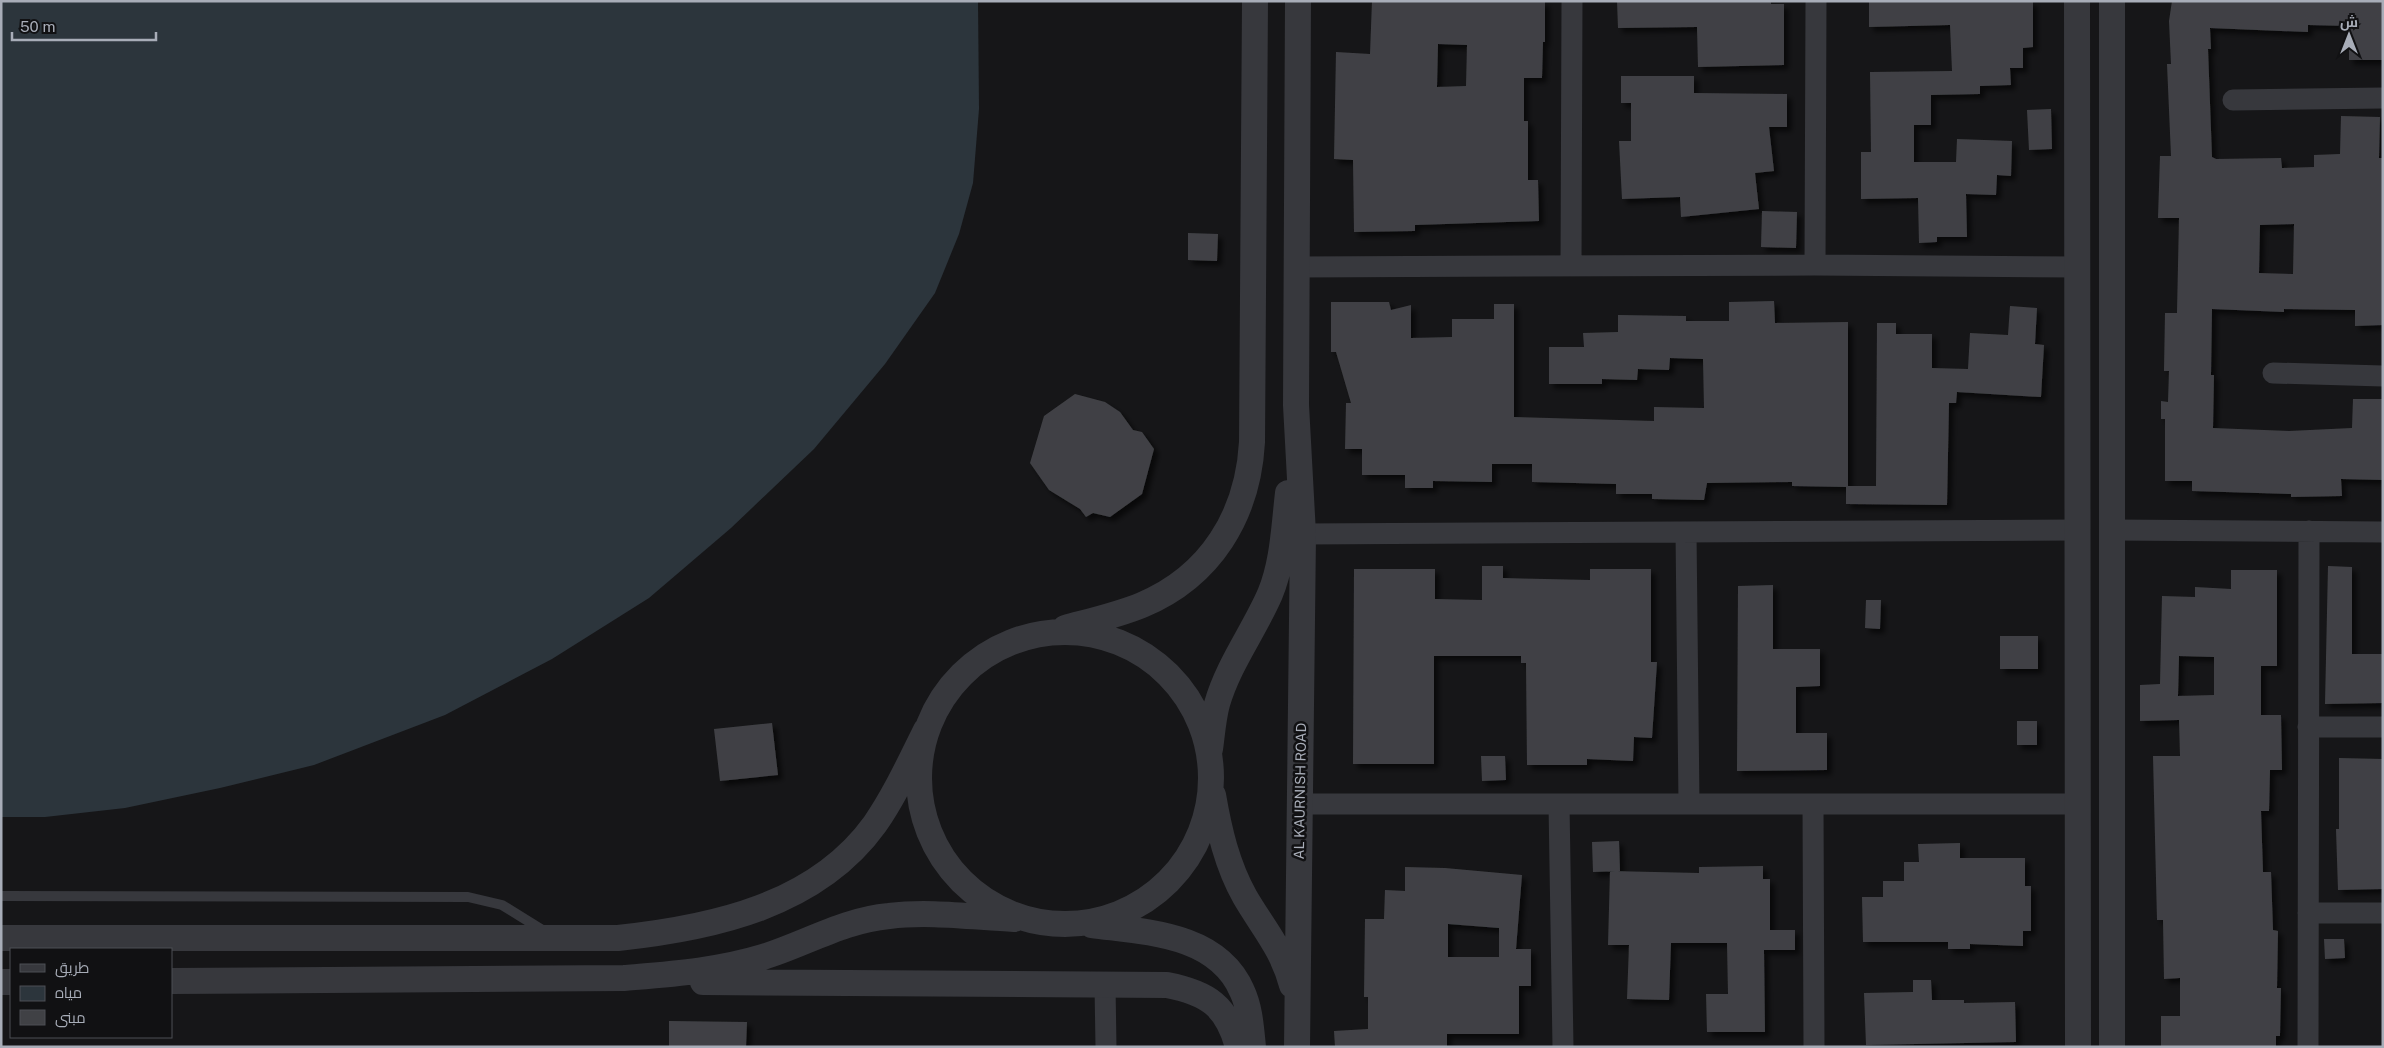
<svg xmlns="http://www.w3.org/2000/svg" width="2384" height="1048" font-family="'Public Sans',Cairo,sans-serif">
	<defs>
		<filter id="shadow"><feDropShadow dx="4.5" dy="4.5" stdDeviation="2.5" flood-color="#0009"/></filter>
	</defs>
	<rect width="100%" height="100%" fill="#161618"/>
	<path fill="#2c353c" d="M1,1H978L979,109L973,183L959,234L935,293L885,364L814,449L731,528L649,598L552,659L445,715L314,765L220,788L125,808L45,817H1Z"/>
	<path fill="#404145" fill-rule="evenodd" filter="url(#shadow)" d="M1372,1H1545V42H1543L1542,78H1524V121H1528V180H1538L1539,221L1415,225V231L1354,232L1353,160L1334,159L1336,52L1370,54ZM1438,44L1467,45L1466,86L1437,87Z
		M1617,1H1771V4H1784V65L1698,67L1697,27L1618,28Z
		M1869,1H2033V47L2023,48V68H2010L2011,85L1980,86V94L1931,95V125H1914V162H1956L1957,139L2012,141L2011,176L1997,175L1996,195L1966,194L1967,237H1937V242L1919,243L1918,198L1861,199V152H1871L1870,72L1952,71L1950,25L1869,27Z
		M2172,1H2383V60H2349V26L2308,25V32L2210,28L2211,49H2208L2212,157L2216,159L2281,158L2282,168L2314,167V155L2340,154L2341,116L2380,117L2379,158H2383V325L2355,326V310L2284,309V312L2212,309L2211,375H2214L2213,428L2289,431L2352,428L2353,399H2383V480L2341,479L2342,496L2291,497V494L2192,491V481H2165V419H2161V401L2168,402L2169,371H2164L2165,313H2177L2179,218H2158L2160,156H2171L2167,64H2171L2169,21ZM2294,224L2293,274L2259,273L2260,225Z
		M1621,76H1694V93L1787,94V127H1769L1774,171L1755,173L1759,209L1681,217L1680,197L1622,199L1619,141H1631V103H1621Z
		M2051,109L2052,149L2029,150L2027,110Z
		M1762,211L1797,212L1796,248L1761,247Z
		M1188,233L1218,234L1217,261L1188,260Z
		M1774,301L1775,323L1848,322V486H1876L1877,323H1896V334H1932V368L1968,369L1970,333L2008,335L2010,306L2037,308L2035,344L2044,345L2041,397L1957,392L1956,403H1949L1947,505L1846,504V487L1792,486V482L1707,483L1704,500L1652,499V494H1616V484L1532,482V464H1492V482L1433,481V488H1405V475H1362V449H1345L1346,403H1351L1336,352H1331V302H1389L1391,310L1411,305V338L1452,337V319H1494V304H1514V417L1654,421V407L1704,408L1703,359L1670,358L1669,370L1638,369L1637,380L1602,379V384H1549V347H1584L1583,333L1618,332V315L1686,316V321H1729V302Z
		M1075,394L1105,402L1120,412L1133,430L1142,432L1154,449L1142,494L1110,517L1093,513L1086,517L1080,509L1049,490L1030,463L1044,416Z
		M1482,566H1503V578L1590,580V569H1651V662H1657L1652,738L1634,737L1633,761L1587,759V765H1527L1526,663H1521V656H1434V764H1353L1354,569H1435V599L1482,600Z
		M2328,566L2352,567V654H2383V703L2325,704Z
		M2231,570H2277V666H2261V715H2281L2282,770H2270L2269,811H2261L2263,872H2271L2273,930L2278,931L2277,988H2281L2280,1036H2276V1047H2161V1016H2180V978L2164,979L2163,920H2157L2153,756H2180L2179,720L2140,721V685L2160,684L2162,596L2195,597V587L2231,589ZM2179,656L2214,657V695L2178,696Z
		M1773,585V649H1820V686L1796,687V733H1827V770L1737,771L1738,586Z
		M1866,600H1881L1880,629L1865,628Z
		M2000,636H2038V669H2000Z
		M2017,721H2037V745H2017Z
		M772,723L778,775L720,781L714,729Z
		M1481,756H1505L1506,780L1482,781Z
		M2339,758L2383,759V889L2338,890L2336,829H2339Z
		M1619,841L1620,871L1593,872L1592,842Z
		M1960,843V858H2025V886H2031V931H2023V946L1970,944V949H1948V942H1863L1862,897H1883V881H1904V862H1919L1918,844Z
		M1763,866V879H1770V930H1795V950H1764L1765,1032H1707L1706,994H1728L1727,943H1671L1669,1000L1627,999L1629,945H1608L1610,871L1699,873V867Z
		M1405,867L1445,868L1522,875L1516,949H1531V986H1519V1034H1447V1047H1335L1334,1031L1368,1029V997H1364L1365,919H1384L1385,890L1405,891ZM1448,924L1499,928V957H1448Z
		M2324,939H2344L2345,958L2325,959Z
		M1913,980H1931L1932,1000H1964V1003L2015,1002L2016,1042L1866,1045L1864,993L1913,992Z
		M669,1021L747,1022L746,1047L669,1046Z"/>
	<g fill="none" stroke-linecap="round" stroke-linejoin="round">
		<path stroke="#37383d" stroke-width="10" d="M1,896L468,897L502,905L544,931"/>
		<path stroke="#37383d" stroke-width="21" d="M2233,100L2383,98
			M1815,265L1816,1
			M1571,266L1572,1
			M1297,267L1815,265L2077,267
			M2273,373L2383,376
			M2112,530L2383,532
			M1686,532L1689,804
			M1303,534L2077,530
			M2308,727H2383
			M1299,804H2078
			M1559,804L1563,1047
			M1813,804L1814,1047
			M2308,913H2383
			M1105,985L1106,1047
			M2308,1047L2309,531"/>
		<path stroke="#37383d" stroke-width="26" d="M2077,1L2078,1047
			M2112,1V1047
			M1065,628C1091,621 1118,615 1142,605C1211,576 1248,515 1252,442L1255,1
			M919 778a146 146 0 1 1 292 0a146 146 0 1 1-292 0Z
			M1210,749C1212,735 1213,719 1217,704C1228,665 1254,631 1270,594C1283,563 1284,527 1288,493
			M1213,795C1219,830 1227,865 1245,897C1263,928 1282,948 1292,985
			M1092,925C1144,932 1217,933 1242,991C1250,1008 1251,1028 1253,1047
			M1,938H618C712,928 816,906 875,824C895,795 910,762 926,730
			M171,981L624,978C671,974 717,971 763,957C805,944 844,920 889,916C929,911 973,917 1014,919
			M1,982H11
			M703,982L1167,985C1208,993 1227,1006 1238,1047
			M1297,1047L1303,534L1296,405L1298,1"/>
	</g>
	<g text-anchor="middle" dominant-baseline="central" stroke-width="5" stroke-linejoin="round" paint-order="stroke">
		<g font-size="14" fill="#a8adb8" stroke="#111113">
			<text transform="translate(1300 791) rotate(-89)">AL KAURNISH ROAD</text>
		</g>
	</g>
	<rect width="2384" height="1048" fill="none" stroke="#a8adb8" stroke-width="5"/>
	<rect x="10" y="948" width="162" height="90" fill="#111113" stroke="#4d4f55"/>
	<rect x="20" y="964" width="25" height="8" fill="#37383d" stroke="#4d4f55"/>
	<text x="55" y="973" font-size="15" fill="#a8adb8">طريق</text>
	<rect x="20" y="986" width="25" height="15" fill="#2c353c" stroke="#4d4f55"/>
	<text x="55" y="998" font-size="15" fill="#a8adb8">مياه</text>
	<rect x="20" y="1010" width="25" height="15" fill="#404145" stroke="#4d4f55"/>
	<text x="55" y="1023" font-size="15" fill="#a8adb8">مبنى</text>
	<g transform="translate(2349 35)" stroke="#111113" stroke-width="4" paint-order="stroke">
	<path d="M0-4L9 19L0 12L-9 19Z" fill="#a8adb8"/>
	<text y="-8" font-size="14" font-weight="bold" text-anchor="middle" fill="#a8adb8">ش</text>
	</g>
	<path d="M12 32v8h144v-8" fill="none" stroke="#a8adb8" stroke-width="2.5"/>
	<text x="20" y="32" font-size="15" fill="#a8adb8" stroke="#111113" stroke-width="4" paint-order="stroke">50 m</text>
</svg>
